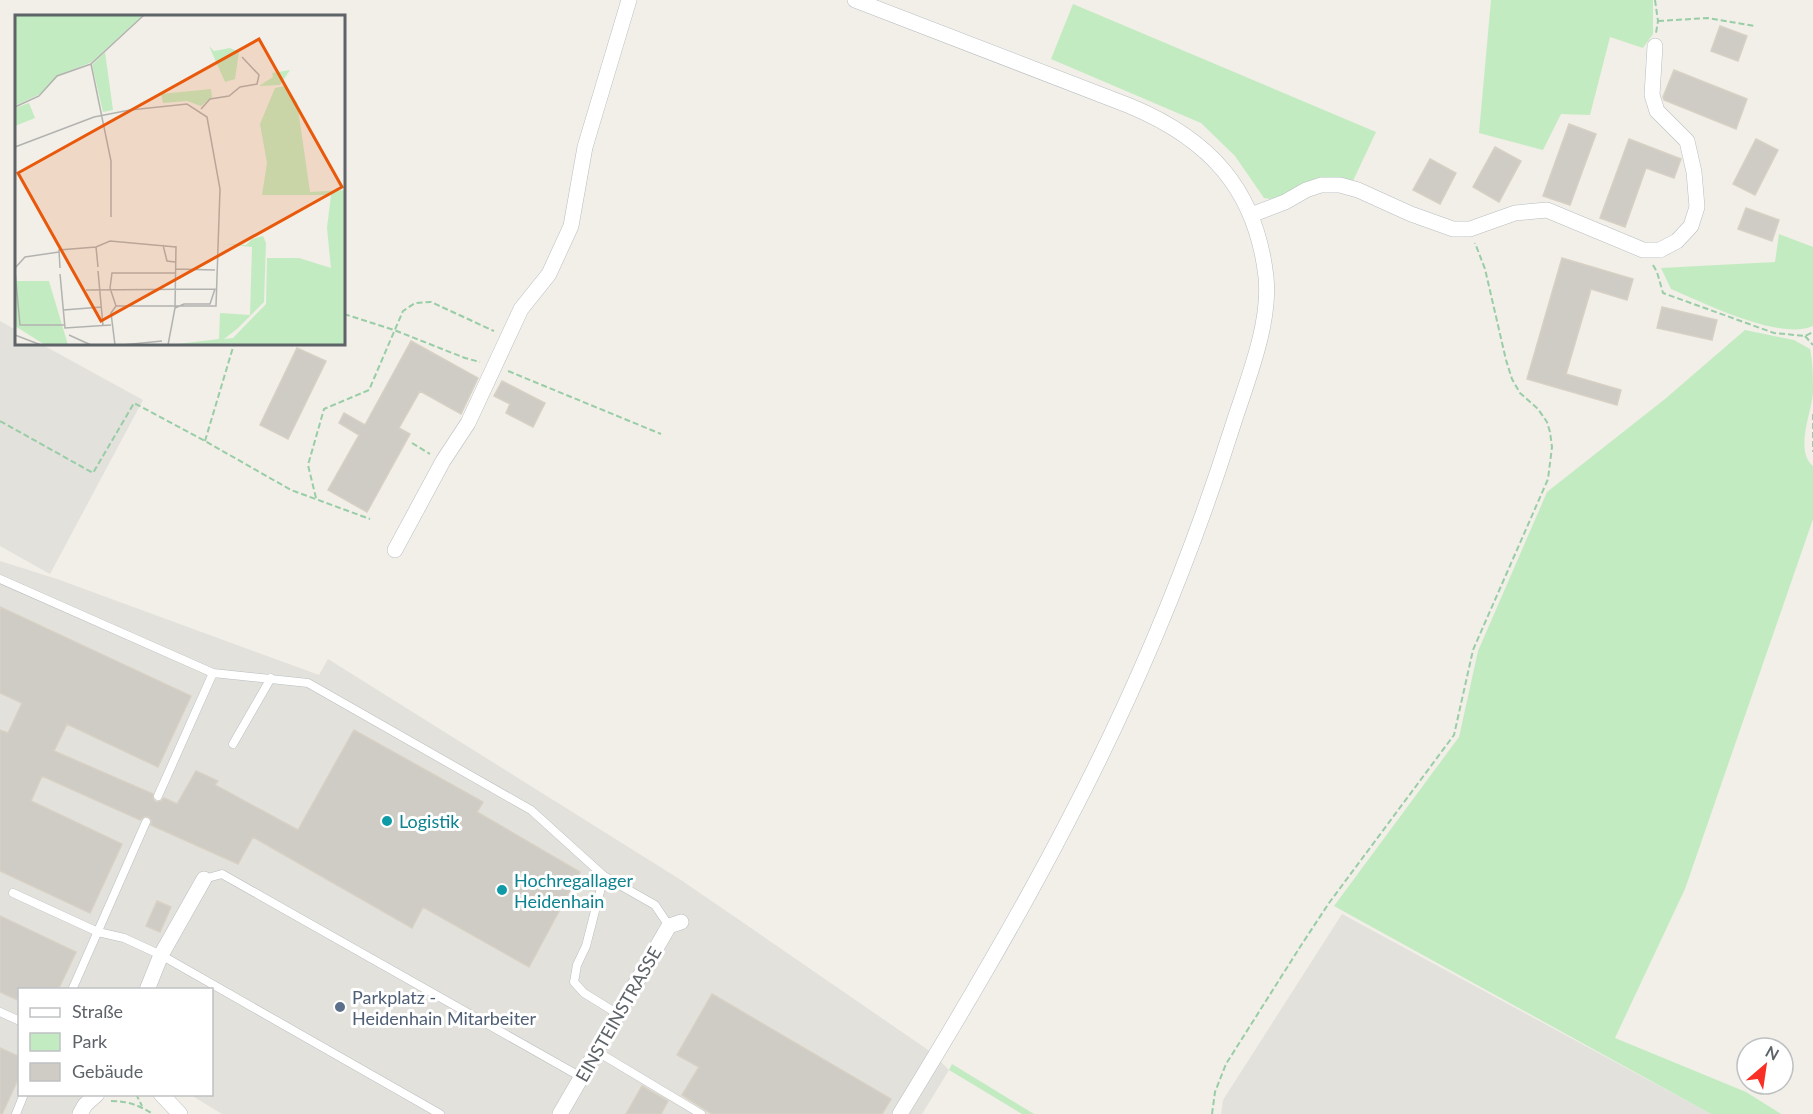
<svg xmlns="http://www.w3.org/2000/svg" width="1813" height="1114" font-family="Lato,sans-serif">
	<rect width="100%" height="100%" fill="#f1efe7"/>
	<path fill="#e2e1db" d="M0,321L16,330V344H41L143,400L50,574L0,546Z
		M0,561L57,579L319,675L328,659L681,880L931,1052L949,1070L922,1114H222L191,1095L212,1094V990H20V1094L82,1095L72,1114H0Z
		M1342,914L1711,1114H1221L1223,1100Z"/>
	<path fill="#c3ebc1" d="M1491,0H1653V34L1643,48L1610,37L1590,115L1561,114L1543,150L1479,133Z
		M1073,4L1376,132L1352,183L1270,199L1264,198L1235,156L1201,123L1051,59Z
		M1779,234L1813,247V326C1780,341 1704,303 1671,289L1661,268L1775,262Z
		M1745,330L1794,340L1810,349C1813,362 1813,378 1813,392C1812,412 1794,450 1813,466V519L1685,889L1615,1038L1746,1092L1781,1114H1711L1334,906L1459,737L1478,651L1547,492L1665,399Z
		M952,1064L1034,1114H1022L949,1070Z"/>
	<path fill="#cfcbc5" stroke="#d7d0c4" stroke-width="1.5" d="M1720,26L1747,36L1738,61L1711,51Z
		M1674,70L1747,99L1736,129L1664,100L1663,97Z
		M1569,124L1596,134L1570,205L1543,196Z
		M1629,139L1681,159L1674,178L1646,168L1625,227L1600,218Z
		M1756,139L1778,150L1755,195L1733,184Z
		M1495,147L1521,161L1499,202L1473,187Z
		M1430,159L1456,173L1440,204L1413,190Z
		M1746,208L1779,220L1772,241L1738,229Z
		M1562,258L1633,279L1627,300L1591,289L1566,374L1621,390L1617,405L1527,379Z
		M1662,307L1717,320L1712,340L1657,328Z
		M411,341L478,378L461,414L420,391L399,428L410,434L367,512L328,490L359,435L339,423L344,413L365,425Z
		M297,348L326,361L288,439L260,425Z
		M502,381L545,403L533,427L506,413L510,404L494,396Z
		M0,607L191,696L158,767L67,724L54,751L153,794V799L156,802L161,801L164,798L177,804L196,771L218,781L215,785L298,830L354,730L483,802L477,812L580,872L529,967L423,907L412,928L253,837L238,864L151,825L152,821L149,817L145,816L140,820L42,776L31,801L122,844L90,913L0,871V730L8,733L22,703L0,693Z
		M157,901L171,907L160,932L146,926Z
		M0,916L76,952L58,990H20V1001L0,992Z
		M712,994L891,1099L882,1114H712L682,1095L699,1067L677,1055Z
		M0,1048L20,1057V1075L2,1114H0Z
		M642,1086L668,1101L661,1114H626Z"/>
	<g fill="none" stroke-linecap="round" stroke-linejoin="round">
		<defs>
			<path id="service" d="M0,579L213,673L308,683L531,810L604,876L655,905L669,926
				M233,744L271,678
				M158,796L213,673
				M604,876L586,946L577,965L574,982L584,993L618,1014
				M204,879L222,874L581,1077
				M13,893L98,932L124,938L161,955L440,1114
				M72,990L146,822
				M0,1012L20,1021
				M596,1051L701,1114
				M16,1114L24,1094"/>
			<path id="minor" d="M855,0L1130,106C1209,139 1256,189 1266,277C1271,325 1246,383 1232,428C1189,564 1133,697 1067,823C1016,922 958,1019 900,1114
				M1251,215L1285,202L1306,190L1321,185H1340L1358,190L1411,214L1453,229H1470L1515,213L1547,210L1643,250H1660L1677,241L1691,226L1697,207L1694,172L1687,141L1657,111L1652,95L1655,46
				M395,550L443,461L468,423L521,309L549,274L571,226L585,147L629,0
				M147,990L161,955L204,879
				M161,1094L180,1114
				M80,1114L85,1105L97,1094
				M560,1114L669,926L681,922"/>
		</defs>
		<use href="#service" stroke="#b9bdc1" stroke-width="9"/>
		<use href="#minor" stroke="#b9bdc1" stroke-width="16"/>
		<path stroke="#99cda7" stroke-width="2" stroke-dasharray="6 3" stroke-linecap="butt" d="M1655,0L1658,21L1656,33
			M1658,21L1708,18L1755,26
			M1653,265L1657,272L1663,293L1774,333L1805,336L1813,332
			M344,314L394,330L465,358L480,362
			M1805,336L1813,345
			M508,371L661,434
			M1813,414V452
			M0,421L93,473L134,403L205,441L291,490L370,519
			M205,441L234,344
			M412,443L430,454
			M316,498L308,465L324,409L369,390L403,311L415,303L431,302L494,331
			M136,1094L142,1106
			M111,1101C127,1101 139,1105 153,1114
			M1212,1114L1215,1092L1226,1064L1300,947L1329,903L1454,735L1473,650L1548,479L1552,447L1550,432L1547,422L1538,409L1520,393L1512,379L1506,360L1485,269L1475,243"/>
		<use href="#service" stroke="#fff" stroke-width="8"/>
		<use href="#minor" stroke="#fff" stroke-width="15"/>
	</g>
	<g fill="#0f9aa8" stroke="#fff" stroke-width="2">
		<circle cx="387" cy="821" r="6"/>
		<circle cx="502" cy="890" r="6"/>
	</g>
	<circle fill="#5c6f8a" stroke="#fff" stroke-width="2" cx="340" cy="1007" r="6"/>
	<g text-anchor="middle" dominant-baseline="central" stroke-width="6" stroke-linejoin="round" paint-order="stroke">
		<g font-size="18" fill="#0d838f" stroke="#fff" text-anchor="start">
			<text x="399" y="821">Logistik</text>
			<text x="514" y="880">Hochregallager<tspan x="514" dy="21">Heidenhain</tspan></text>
		</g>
		<g font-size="18" fill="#4e5e75" stroke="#fff" text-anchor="start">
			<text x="352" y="997">Parkplatz -<tspan x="352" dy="21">Heidenhain Mitarbeiter</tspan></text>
		</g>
		<g font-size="18" fill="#5e6368" stroke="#fff">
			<text transform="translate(618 1014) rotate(-60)">EINSTEINSTRASSE</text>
		</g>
	</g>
	<g transform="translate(15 15)">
		<rect width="330" height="330" fill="#f1efe7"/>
		<path d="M0,0H128L77,47L44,60L27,78L0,91ZM194,31L199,36L215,33L224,37L220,64L210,67ZM90,37L98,95L88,97L77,50ZM275,55L265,70L244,71L258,62L257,58ZM270,71L282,87L295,177L330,175V330H154L204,324L205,298L235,300L237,232L208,229L231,230L237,224L248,221L251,228L249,287L222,314L209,324L218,323L251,289L252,243H284L316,253L312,213L316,180H247L252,148L245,109L260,73ZM196,74L197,82L186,91L172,86L148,88L146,79ZM14,88L20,103L0,111V93ZM0,266H34L53,330H30L0,311Z" fill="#c3ebc1"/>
		<path fill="none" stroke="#b2b3b0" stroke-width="1.5" d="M0,92L24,81L42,61L76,49M186,94L195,84L214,81L225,72L242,69L244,60L227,42M0,132L79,102L115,95L172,89L192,102L205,174L201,291H101M96,202V146L76,49L129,0M148,230L152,246L160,247M81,232L83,252M0,253L10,242L44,237M45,253L44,235L81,232L95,226L161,232M160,254L200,255M0,256L5,310H49M83,256L88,311M45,259L50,313L96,310M71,275L200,274L195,289H169L160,293M101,291L95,273L97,258H160M48,295L87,292M0,320L26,330M54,320L76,330M100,330L96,298L101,291M107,330L147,326M153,330L160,293L161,231"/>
		<path fill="#e8590c" fill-opacity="0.15" stroke="#e8590c" stroke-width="3" d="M244,24L327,172L86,306L3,158Z"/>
		<rect width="330" height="330" fill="none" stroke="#5e6368" stroke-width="3"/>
	</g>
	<rect x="18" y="988" width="195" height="108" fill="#ffffff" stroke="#bfc1c3" stroke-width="1.5"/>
	<rect x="30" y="1008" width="30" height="9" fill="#ffffff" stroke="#bfc1c3" stroke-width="1.5"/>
	<text x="72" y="1018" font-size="18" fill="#5e6368">Straße</text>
	<rect x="30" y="1033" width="30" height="18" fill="#c3ebc1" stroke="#bfc1c3" stroke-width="1.5"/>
	<text x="72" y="1048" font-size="18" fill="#5e6368">Park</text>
	<rect x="30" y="1063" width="30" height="18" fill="#cfcbc5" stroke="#bfc1c3" stroke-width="1.5"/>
	<text x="72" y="1078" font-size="18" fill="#5e6368">Gebäude</text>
	<g transform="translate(1765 1066) rotate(29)"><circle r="28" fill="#ffffff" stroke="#bfc1c3" stroke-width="1.5"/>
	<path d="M0-4.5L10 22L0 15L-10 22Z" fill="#f92f25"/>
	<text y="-9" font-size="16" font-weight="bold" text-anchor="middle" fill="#5e6368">N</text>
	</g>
</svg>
